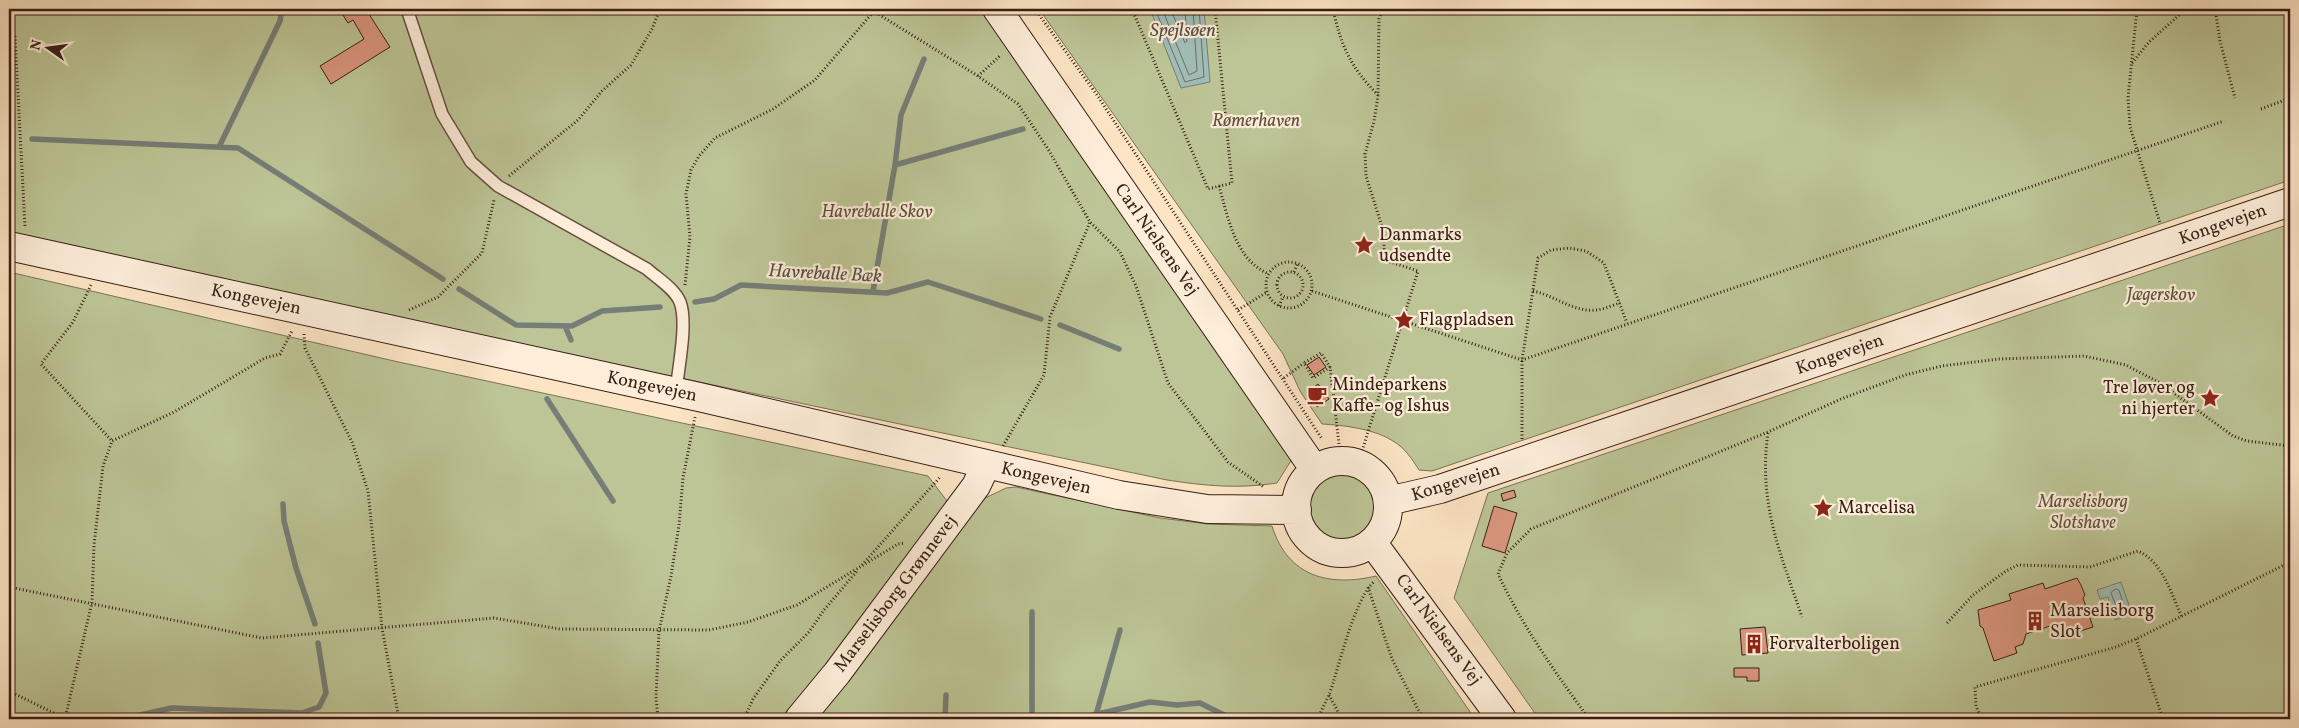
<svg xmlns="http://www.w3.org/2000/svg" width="2299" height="728" font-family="Vollkorn,serif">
	<rect width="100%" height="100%" fill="#fce4c4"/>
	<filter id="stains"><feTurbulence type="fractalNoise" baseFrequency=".004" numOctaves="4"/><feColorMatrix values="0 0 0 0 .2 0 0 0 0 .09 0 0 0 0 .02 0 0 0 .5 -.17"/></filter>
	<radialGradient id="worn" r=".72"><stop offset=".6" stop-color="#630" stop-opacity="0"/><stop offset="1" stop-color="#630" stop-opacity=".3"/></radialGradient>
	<path fill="#bdc596" stroke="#7a7256" d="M9,9H986L1292,459L1277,483C1238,489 1206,486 1167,480L680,378L318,306L9,236Z
		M1039,9H2290V180L1432,471L1419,470C1412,459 1405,448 1393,441C1375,429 1343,425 1322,424L1300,391L1283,354Z
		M2290,224V719H1539L1454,598L1488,493Z
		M9,272L394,361L928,476L947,501L877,599L786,719H19L9,710Z
		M1309 507a33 33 0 1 1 66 0a33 33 0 1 1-66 0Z
		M1016,487L1160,518L1208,524L1272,526C1288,577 1329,587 1376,576L1475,719H812L979,501L1006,488Z"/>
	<path fill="#a0beb8" stroke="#767e77" d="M1155,9H1204L1210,82L1181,88L1152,14Z
		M2121,582L2132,614L2115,620L2108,597L2100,599L2097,590Z"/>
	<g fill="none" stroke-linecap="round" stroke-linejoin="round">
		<path stroke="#6b6e66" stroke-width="1" d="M1159,9L1158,16L1185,82L1204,77L1199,9
			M1165,9V16L1189,75L1197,71L1193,9
			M1173,9V15L1185,43L1187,41L1185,9
			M2116,589L2119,590L2125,609L2120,612L2118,611L2111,593Z"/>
		<path stroke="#767e77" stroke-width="5.5" d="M9,138H12
			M32,139L238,148L443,279
			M219,147L280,21L282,9
			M895,165L901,115L924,59
			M459,289L516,325L572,326L602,311L660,307
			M873,291L895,165L1023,129
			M695,302L714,299L741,285L887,293L928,282L1041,319
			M1060,325L1119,349
			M565,326L571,340
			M547,399L613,501
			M283,504L284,521L296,568L315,624
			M1032,612V719
			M1096,715L1120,630
			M122,719L172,708L302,713L319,707L326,693L318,643
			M945,719L946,695
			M1076,719L1150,702L1177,705L1200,703L1232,719"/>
	</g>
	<path fill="#db967f" stroke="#361f15" d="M339,9H370L367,11L390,47L331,84L320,66L364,39L353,20L348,23Z
		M1319,357L1326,367L1314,375L1307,365Z
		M1318,384L1329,399L1317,407L1307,393Z
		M1514,490L1516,497L1503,501L1501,494Z
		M1494,506L1517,513L1505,553L1482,546Z
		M2077,578L2081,585L2085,595L2083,598L2093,627L2068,635L2067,630L2058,633L2051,629L2050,626L2026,634L2023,644L2015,647L2017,653L1994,661L1983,628L1980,626L1978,610L2011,600L2009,594L2043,583L2045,589Z
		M1765,627L1768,653L1742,655L1740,629Z
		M1734,668H1759V681H1747V677H1734Z"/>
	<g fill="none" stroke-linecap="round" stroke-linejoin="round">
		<defs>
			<path id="lane" d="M407,9L442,114L471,162L498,186L647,269C657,278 675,289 680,302C688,323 678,369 676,392"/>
			<path id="secondary" d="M997,9L1315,470
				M9,246L699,397L1119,495L1207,509L1297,510
				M1296 507a46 46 0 1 1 92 0a46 46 0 1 1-92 0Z
				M1388,501L1440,489L2290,202
				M1372,542L1502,719
				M799,719L837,673L976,486L986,465"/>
		</defs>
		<use href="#lane" stroke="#685041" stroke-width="14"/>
		<use href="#secondary" stroke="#361f15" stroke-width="30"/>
		<path stroke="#361f15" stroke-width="3" stroke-dasharray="1 2.5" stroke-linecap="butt" d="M870,9L978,76L1018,104L1048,149L1090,222L1120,252L1136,286L1168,383L1228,462L1264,487
			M1035,9L1097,95L1322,439
			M1132,9L1208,189L1232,183L1215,9
			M1333,9C1341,46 1351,68 1378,95
			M2137,9L2128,98L2130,127L2160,223
			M2215,9L2220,41L2235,98
			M9,16L15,37L25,227
			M2132,63L2149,42L2186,9
			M978,76L1001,55
			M2261,109L2290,98
			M509,176L578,120L602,91L631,65L652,29L660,9
			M1219,186C1228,217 1235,260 1269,274
			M1266 285a23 23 0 1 1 46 0a23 23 0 1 1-46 0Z
			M1277 285a13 13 0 1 1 26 0a13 13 0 1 1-26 0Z
			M1294,272L1298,263
			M91,285L73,322L41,364L112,441
			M685,285L690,237L686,194L691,170L699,156L715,138L773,109L815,80L874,11
			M1312,291L1522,360L2224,121
			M1533,291C1554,295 1574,313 1597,310C1605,309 1613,305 1620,303
			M1279,306L1283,297
			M409,310L438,297L482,253L494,200
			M1238,310L1267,292
			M304,334L305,348L352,442L368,491L382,628L399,719
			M1330,367L1313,378L1304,363L1321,353L1330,367L1341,461
			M1284,378L1304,363
			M1768,433C1758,503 1780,552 1802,617
			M1522,439V360L1538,258L1551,250L1569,248L1586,251L1604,263L1627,323
			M1003,446L1044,375L1050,317L1090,222
			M1358,464L1418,271L1384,260V233L1366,176L1365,154L1374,121L1378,96L1379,19L1383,9
			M862,565L941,476
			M9,587L262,638L494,618L560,629L709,630L748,622L797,605L898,544L905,543
			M1368,587L1392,659L1423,719
			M1947,623L1973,595L2006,571L2018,565L2090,567L2138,551C2163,562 2171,594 2182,617
			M2136,639L2163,719
			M9,691L64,718
			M1329,695L1342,719
			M65,719L92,602L94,545L103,466L112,441L174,412L265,358L280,354L292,331
			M658,719L656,697L659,631L671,576L679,525L683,478L695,417
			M744,719L753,699L780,661L809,632L824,610L858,570
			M1318,719C1321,711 1325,703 1329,695C1339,668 1354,598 1375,581
			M1589,719C1555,672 1523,627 1498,574L1507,553L1531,529L1768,432L1841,399L1905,375L1942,366L1999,359L2084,356L2126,365L2160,383L2233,436L2247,441L2290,446
			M1981,719L1976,706L1975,687L2116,647L2136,639L2290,562"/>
		<use href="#lane" stroke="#fdedd9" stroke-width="11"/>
		<use href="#secondary" stroke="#fdedd9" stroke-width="28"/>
	</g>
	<defs>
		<symbol id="sight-bare" viewBox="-9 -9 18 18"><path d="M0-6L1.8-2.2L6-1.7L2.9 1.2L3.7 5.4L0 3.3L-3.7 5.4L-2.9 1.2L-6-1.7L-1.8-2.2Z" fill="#8f2418" stroke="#fdedd9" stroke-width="2.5" paint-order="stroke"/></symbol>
		<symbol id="cafe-bare" viewBox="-9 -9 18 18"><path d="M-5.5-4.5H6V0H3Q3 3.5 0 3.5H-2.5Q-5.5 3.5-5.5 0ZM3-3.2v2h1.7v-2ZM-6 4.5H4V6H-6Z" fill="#8f2418" stroke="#fdedd9" stroke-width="2.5" paint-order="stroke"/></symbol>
		<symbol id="building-bare" viewBox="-9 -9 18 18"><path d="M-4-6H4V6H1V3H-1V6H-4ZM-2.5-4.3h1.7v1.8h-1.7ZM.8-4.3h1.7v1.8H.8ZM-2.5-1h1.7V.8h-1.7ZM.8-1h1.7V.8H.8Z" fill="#8f2418" stroke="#fdedd9" stroke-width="2.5" paint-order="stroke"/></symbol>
	</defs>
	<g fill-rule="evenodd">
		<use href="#sight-bare" x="1350" y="231" width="28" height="28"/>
		<use href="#sight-bare" x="1390" y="306" width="28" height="28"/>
		<use href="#cafe-bare" x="1303" y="381" width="28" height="28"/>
		<use href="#sight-bare" x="2196" y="384" width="28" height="28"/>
		<use href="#sight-bare" x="1809" y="494" width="28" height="28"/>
		<use href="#building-bare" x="2021" y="607" width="28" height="28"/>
		<use href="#building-bare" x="1740" y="630" width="28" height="28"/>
	</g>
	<g text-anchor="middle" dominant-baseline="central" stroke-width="4.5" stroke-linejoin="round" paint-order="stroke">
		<g font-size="18" font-style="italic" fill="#5e513c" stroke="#fdedd9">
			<text x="1256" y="121">Rømerhaven</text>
			<text x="877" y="212">Havreballe Skov</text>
			<text x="2161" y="295">Jægerskov</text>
			<text x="2083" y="502">Marselisborg<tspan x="2083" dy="21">Slotshave</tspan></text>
		</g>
		<g font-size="18" fill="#361f15" stroke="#fdedd9">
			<text transform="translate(2223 225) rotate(-19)">Kongevejen</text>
			<text transform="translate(1156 240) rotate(55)">Carl Nielsens Vej</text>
			<text transform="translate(256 300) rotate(12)">Kongevejen</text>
			<text transform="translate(1840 355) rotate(-19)">Kongevejen</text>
			<text transform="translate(652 387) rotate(12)">Kongevejen</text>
			<text transform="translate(1046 479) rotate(13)">Kongevejen</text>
			<text transform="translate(1456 483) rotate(-17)">Kongevejen</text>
			<text transform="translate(896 594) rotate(-53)">Marselisborg Grønnevej</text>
			<text transform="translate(1438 630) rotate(54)">Carl Nielsens Vej</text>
		</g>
		<g font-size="18" fill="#361f15" stroke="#fdedd9" text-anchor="start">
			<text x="1379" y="235">Danmarks<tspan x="1379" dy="21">udsendte</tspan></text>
			<text x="1419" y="320">Flagpladsen</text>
			<text x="1332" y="385">Mindeparkens<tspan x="1332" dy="21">Kaffe- og Ishus</tspan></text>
			<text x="2195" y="388" text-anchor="end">Tre løver og<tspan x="2195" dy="21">ni hjerter</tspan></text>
			<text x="1838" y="508">Marcelisa</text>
			<text x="2050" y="611">Marselisborg<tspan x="2050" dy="21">Slot</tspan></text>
			<text x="1769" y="644">Forvalterboligen</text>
		</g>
		<g font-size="19" font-style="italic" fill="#564f46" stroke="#fdedd9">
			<text x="1183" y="31">Spejlsøen</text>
			<text transform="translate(825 274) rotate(3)">Havreballe Bæk</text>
		</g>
	</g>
	<rect width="2299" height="728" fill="none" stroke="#fce4c4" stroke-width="30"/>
	<rect x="10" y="10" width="2279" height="708" fill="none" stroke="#361f15" stroke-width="2.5"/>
	<rect x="15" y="15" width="2269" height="698" fill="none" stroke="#361f15"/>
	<g transform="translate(48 48) rotate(284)" stroke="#fdedd9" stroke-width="4" paint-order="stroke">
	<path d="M0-4L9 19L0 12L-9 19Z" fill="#361f15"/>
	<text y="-8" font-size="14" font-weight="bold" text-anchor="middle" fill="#361f15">N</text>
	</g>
	<rect width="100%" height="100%" filter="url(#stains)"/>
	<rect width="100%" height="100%" fill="url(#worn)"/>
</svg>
